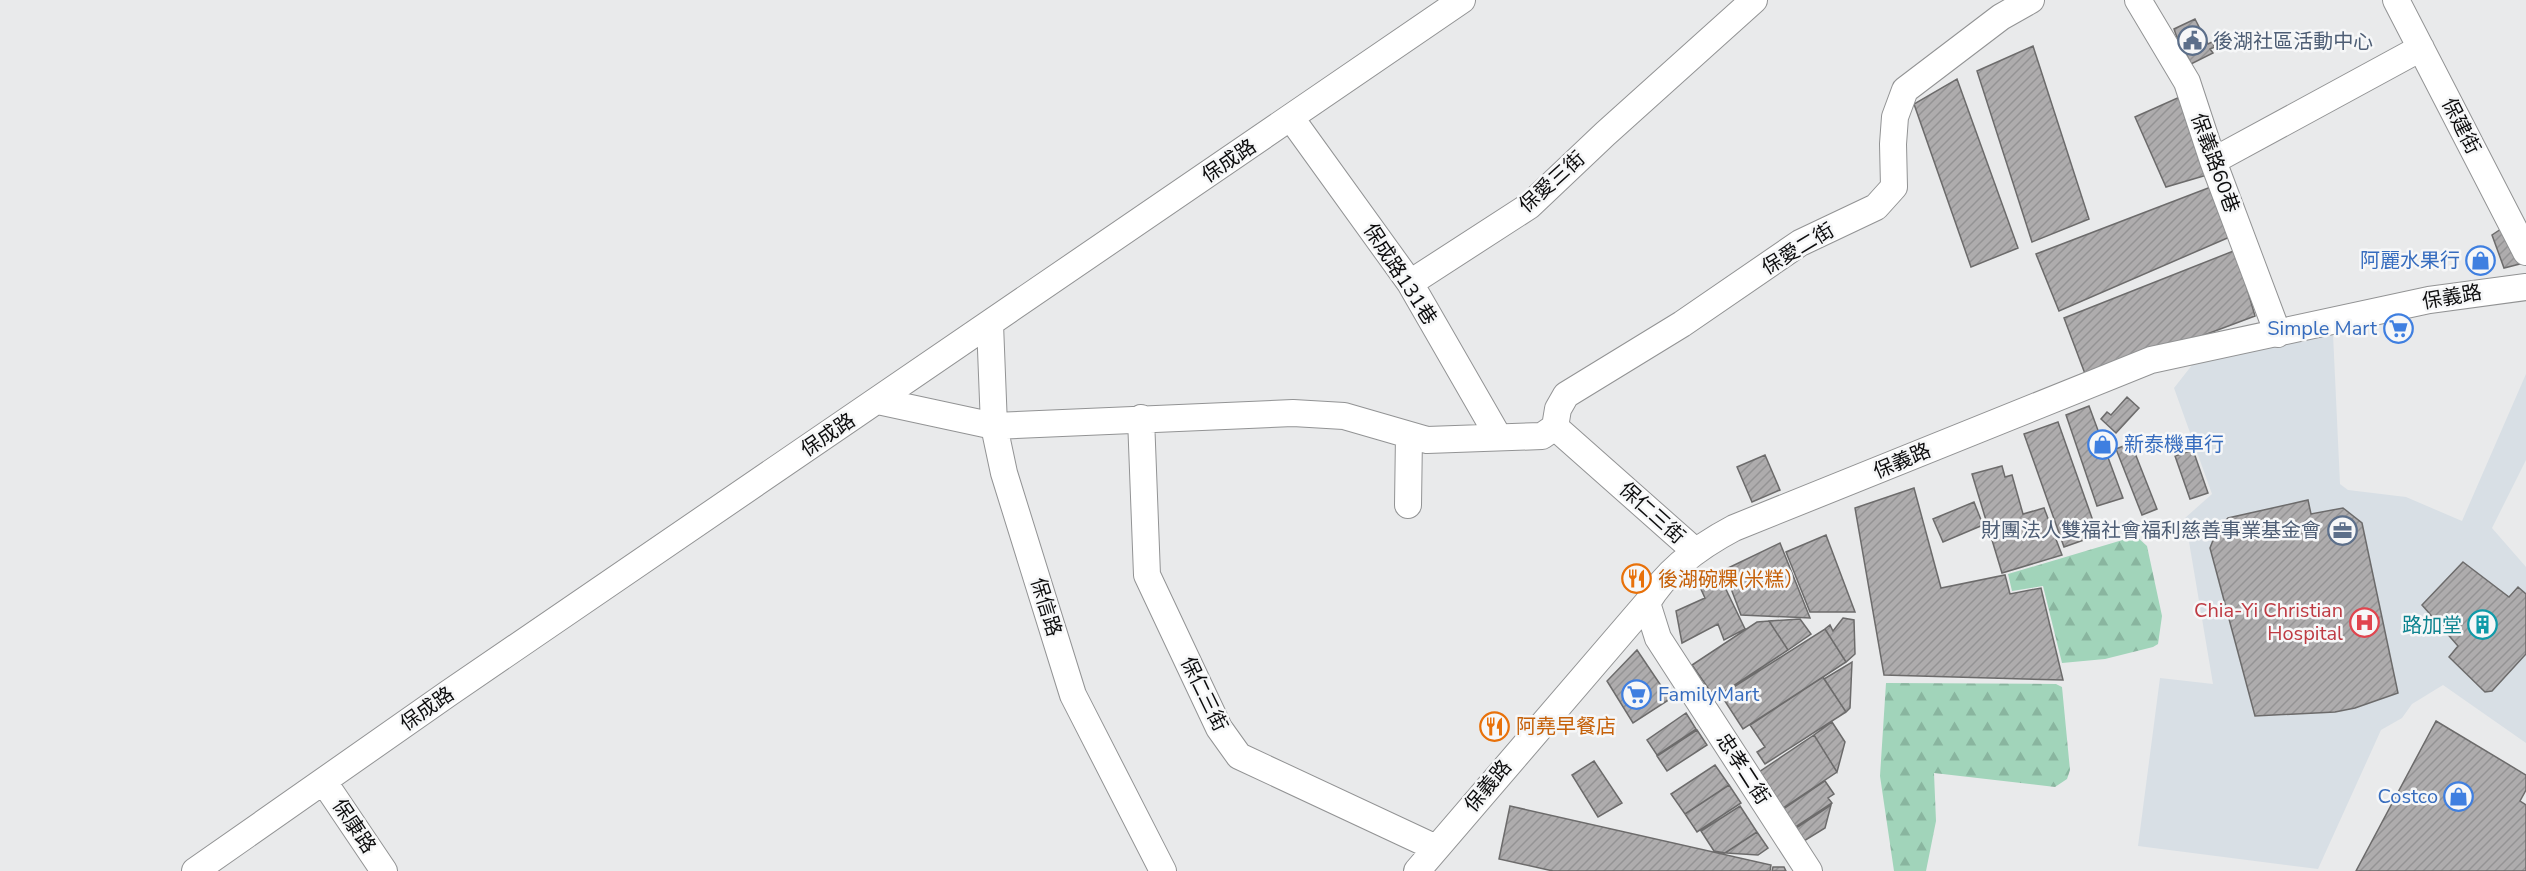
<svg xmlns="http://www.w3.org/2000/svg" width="2526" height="871" font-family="'Nunito Sans','Noto Sans TC',sans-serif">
	<defs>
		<pattern id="forest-firs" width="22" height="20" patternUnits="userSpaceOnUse" patternTransform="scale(1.5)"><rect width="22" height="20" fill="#a1d4ba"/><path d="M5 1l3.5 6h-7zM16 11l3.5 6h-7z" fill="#89b59f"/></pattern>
		<pattern id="building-hatch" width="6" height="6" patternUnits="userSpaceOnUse" patternTransform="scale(1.5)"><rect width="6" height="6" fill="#aeacad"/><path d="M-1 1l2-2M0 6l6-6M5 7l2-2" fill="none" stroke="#949394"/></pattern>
	</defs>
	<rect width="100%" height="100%" fill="#e9eaeb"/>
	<path fill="#d8dfe5" d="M2333,334L2340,484L2348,490L2406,497L2462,521L2526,374V460L2492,528L2526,567V743L2443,685L2412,704L2402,718L2381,730L2318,869L2138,846L2160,678L2213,684L2185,518L2212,494L2174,388L2196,360Z"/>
	<path fill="url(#forest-firs)" d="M2136,536L2147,546L2162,616L2158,644L2153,647L2105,659L2062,663L2043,586L2012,591L2008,574Z
		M1886,683L2056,684L2062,687L2070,770L2067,779L2055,787L1934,773L1936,821L1926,871H1894L1880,776Z"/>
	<path fill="url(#building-hatch)" stroke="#6c6b6b" stroke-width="1.5" d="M2195,19L2208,44L2212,42L2215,47L2210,49L2213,53L2191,64L2185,51L2182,52L2174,29Z
		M2033,46L2089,219L2032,242L1977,71Z
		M1957,79L2018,248L1971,267L1914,104Z
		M2182,96L2207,175L2166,187L2135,117Z
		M2216,185L2232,236L2059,311L2036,254Z
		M2504,227L2520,264L2504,268L2492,235Z
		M2236,250L2255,316L2087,379L2064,318Z
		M2127,397L2139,408L2116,433L2101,419L2107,412L2111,415Z
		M2089,406L2123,498L2097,506L2066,415Z
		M2058,422L2098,535L2064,547L2024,434Z
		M2131,443L2157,509L2142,515L2116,449Z
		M2193,450L2208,493L2190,499L2175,456Z
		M1765,455L1780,490L1752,502L1737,467Z
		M2002,466L2005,477L2012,475L2023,514L2044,508L2062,555L2002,573L1972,474Z
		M1914,488L1941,588L2005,575L2010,594L2041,588L2063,680L1884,675L1855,508Z
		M2308,500L2311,514L2343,508L2362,523L2398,693L2355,708L2335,712L2255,716L2210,548L2217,530L2228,518Z
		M1974,502L1983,525L1943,542L1933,519Z
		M1826,535L1855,612H1810L1786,552Z
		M1780,543L1810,618L1741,615L1724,570Z
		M2463,562L2509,597L2518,587L2526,594V654L2492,691L2485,692L2449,657L2458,646L2422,605Z
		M1720,577L1745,629L1724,640L1718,624L1682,643L1676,611L1705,598L1700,587Z
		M1843,618L1854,620L1855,654L1846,662L1825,629L1830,625L1833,631Z
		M1800,619L1811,634L1788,650L1769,621Z
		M1769,621L1788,650L1715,698L1692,665L1757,622Z
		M1825,629L1846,662L1743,729L1721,695Z
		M1637,650L1670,699L1633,723L1607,681Z
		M1852,662L1850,708L1846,712L1824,679Z
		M1823,677L1846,712L1765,764L1757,752L1765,747L1750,725Z
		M1686,713L1696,729L1657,755L1647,740Z
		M2436,721L2526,775V790L2520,801L2526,805V871H2356Z
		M1832,722L1845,742L1837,772L1814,735Z
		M1697,730L1707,745L1667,771L1657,756Z
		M1814,735L1837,772L1780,810L1756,774Z
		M1594,761L1622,803L1598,817L1572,775Z
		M1715,765L1729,785L1685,814L1671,794Z
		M1825,781L1834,794L1828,798L1832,803L1794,828L1782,810Z
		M1729,785L1741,803L1697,832L1685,814Z
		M1831,805L1825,828L1804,841L1796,828Z
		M1510,806L1771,865L1770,871H1553L1499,859Z
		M1740,806L1757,832L1725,853L1714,851L1701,831Z
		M1757,832L1768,848L1758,855L1725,853Z
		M1773,867H1784L1786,871H1772Z"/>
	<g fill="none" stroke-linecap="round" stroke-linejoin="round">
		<defs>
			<path id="minor" d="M2138,0L2187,82L2213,161L2278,334
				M2396,0L2526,252
				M1291,118L1410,283L1498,436
				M2213,161L2421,48
				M1410,283L1529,206L1605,134L1754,0
				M990,324L994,426L1004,473L1073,695L1163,871
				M878,401L994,426L1293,413L1344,416L1427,440L1542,436L1555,427L1558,409L1566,395L1682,324L1800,243L1876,207L1894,187L1893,144L1895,117L1905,90L2001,17L2031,0
				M1141,418L1147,575L1219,728L1239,756L1436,848
				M1555,427L1695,551
				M1408,505L1409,435
				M1647,603L1658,638L1809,871
				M324,782L384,871
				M195,871L449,693L1462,0
				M1417,871L1647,603C1667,569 1700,546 1734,528L2151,360L2429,300L2526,287"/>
		</defs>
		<use href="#minor" stroke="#929394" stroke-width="28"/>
		<use href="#minor" stroke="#fff" stroke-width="26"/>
	</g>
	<defs>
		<symbol id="civic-ring" viewBox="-11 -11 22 22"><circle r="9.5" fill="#f6f7f8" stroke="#5c6f8a" stroke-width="1.5"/><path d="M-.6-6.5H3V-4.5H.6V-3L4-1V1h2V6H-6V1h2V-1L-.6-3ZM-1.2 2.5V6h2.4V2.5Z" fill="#5c6f8a"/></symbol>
		<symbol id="shop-ring" viewBox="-11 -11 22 22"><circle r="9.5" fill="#f6f7f8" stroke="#3f7fe0" stroke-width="1.5"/><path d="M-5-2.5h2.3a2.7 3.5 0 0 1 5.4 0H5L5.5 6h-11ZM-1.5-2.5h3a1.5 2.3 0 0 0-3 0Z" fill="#3f7fe0"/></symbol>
		<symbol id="supermarket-ring" viewBox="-11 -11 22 22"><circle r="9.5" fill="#f6f7f8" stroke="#3f7fe0" stroke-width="1.5"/><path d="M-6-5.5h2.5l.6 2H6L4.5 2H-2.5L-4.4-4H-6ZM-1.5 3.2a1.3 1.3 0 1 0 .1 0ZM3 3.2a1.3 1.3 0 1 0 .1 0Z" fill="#3f7fe0"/></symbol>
		<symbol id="office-ring" viewBox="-11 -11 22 22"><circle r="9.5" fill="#f6f7f8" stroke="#5c6f8a" stroke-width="1.5"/><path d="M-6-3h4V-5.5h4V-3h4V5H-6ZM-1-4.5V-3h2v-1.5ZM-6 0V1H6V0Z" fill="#5c6f8a"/></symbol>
		<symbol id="restaurant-ring" viewBox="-11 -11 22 22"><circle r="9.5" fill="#f6f7f8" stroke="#e8710a" stroke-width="1.5"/><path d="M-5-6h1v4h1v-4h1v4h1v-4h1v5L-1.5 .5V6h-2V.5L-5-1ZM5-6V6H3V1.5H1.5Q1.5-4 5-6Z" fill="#e8710a"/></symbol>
		<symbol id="hospital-ring" viewBox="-11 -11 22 22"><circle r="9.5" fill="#f6f7f8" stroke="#e0444e" stroke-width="1.5"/><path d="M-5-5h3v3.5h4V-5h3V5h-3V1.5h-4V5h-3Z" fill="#e0444e"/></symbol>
		<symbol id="building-ring" viewBox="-11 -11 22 22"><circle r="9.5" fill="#f6f7f8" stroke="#0f9aa8" stroke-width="1.5"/><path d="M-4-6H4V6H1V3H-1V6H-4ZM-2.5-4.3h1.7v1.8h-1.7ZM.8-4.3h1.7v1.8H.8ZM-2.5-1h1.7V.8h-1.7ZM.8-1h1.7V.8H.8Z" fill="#0f9aa8"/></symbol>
	</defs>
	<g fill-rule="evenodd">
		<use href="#civic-ring" x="2176" y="24" width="33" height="33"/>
		<use href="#shop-ring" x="2464" y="244" width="33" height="33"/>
		<use href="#supermarket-ring" x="2382" y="312" width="33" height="33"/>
		<use href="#shop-ring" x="2086" y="428" width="33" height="33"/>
		<use href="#office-ring" x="2326" y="514" width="33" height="33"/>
		<use href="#restaurant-ring" x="1620" y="562" width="33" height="33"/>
		<use href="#hospital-ring" x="2348" y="606" width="33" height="33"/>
		<use href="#building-ring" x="2466" y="608" width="33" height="33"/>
		<use href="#supermarket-ring" x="1620" y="678" width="33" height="33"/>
		<use href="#restaurant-ring" x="1478" y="710" width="33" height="33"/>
		<use href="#shop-ring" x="2442" y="780" width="33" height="33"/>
	</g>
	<g text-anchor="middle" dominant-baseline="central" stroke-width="5" stroke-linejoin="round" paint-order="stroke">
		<g font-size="20" fill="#4e5e75" stroke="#f6f7f8" text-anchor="start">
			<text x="2213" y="41">後湖社區活動中心</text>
			<text x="2321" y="530" text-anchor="end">財團法人雙福社會福利慈善事業基金會</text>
		</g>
		<g font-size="20" fill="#0d0d0e" stroke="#f6f7f8">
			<text transform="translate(2461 126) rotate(63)">保建街</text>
			<text transform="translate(1229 161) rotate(-34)">保成路</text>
			<text transform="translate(2215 163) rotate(70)">保義路60巷</text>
			<text transform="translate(1552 182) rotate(-42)">保愛三街</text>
			<text transform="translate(1798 249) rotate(-31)">保愛二街</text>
			<text transform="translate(1400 274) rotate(57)">保成路131巷</text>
			<text transform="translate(2452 297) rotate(-10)">保義路</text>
			<text transform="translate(828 435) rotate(-34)">保成路</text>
			<text transform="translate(1902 461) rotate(-23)">保義路</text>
			<text transform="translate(1652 513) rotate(42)">保仁三街</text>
			<text transform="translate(1046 607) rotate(73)">保信路</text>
			<text transform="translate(1204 694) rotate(64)">保仁三街</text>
			<text transform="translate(427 709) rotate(-35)">保成路</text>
			<text transform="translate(1743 769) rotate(57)">忠孝二街</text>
			<text transform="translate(1488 786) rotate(-50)">保義路</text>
			<text transform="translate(354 826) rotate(56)">保康路</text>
		</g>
		<g font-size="20" fill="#366cbe" stroke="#f6f7f8" text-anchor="end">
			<text x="2460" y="260">阿麗水果行</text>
			<text x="2377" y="328">Simple Mart</text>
			<text x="2124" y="444" text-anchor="start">新泰機車行</text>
			<text x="1658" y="694" text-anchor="start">FamilyMart</text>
			<text x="2438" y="796">Costco</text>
		</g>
		<g font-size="20" fill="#c56008" stroke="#f6f7f8" text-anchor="start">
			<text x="1658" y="579">後湖碗粿(米糕）</text>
			<text x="1516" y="726">阿堯早餐店</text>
		</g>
		<g font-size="20" fill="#be3a42" stroke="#f6f7f8" text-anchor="end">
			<text x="2343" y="610">Chia-Yi Christian<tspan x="2343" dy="23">Hospital</tspan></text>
		</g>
		<g font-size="20" fill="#0d838f" stroke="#f6f7f8" text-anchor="end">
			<text x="2462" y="625">路加堂</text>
		</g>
	</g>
</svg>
